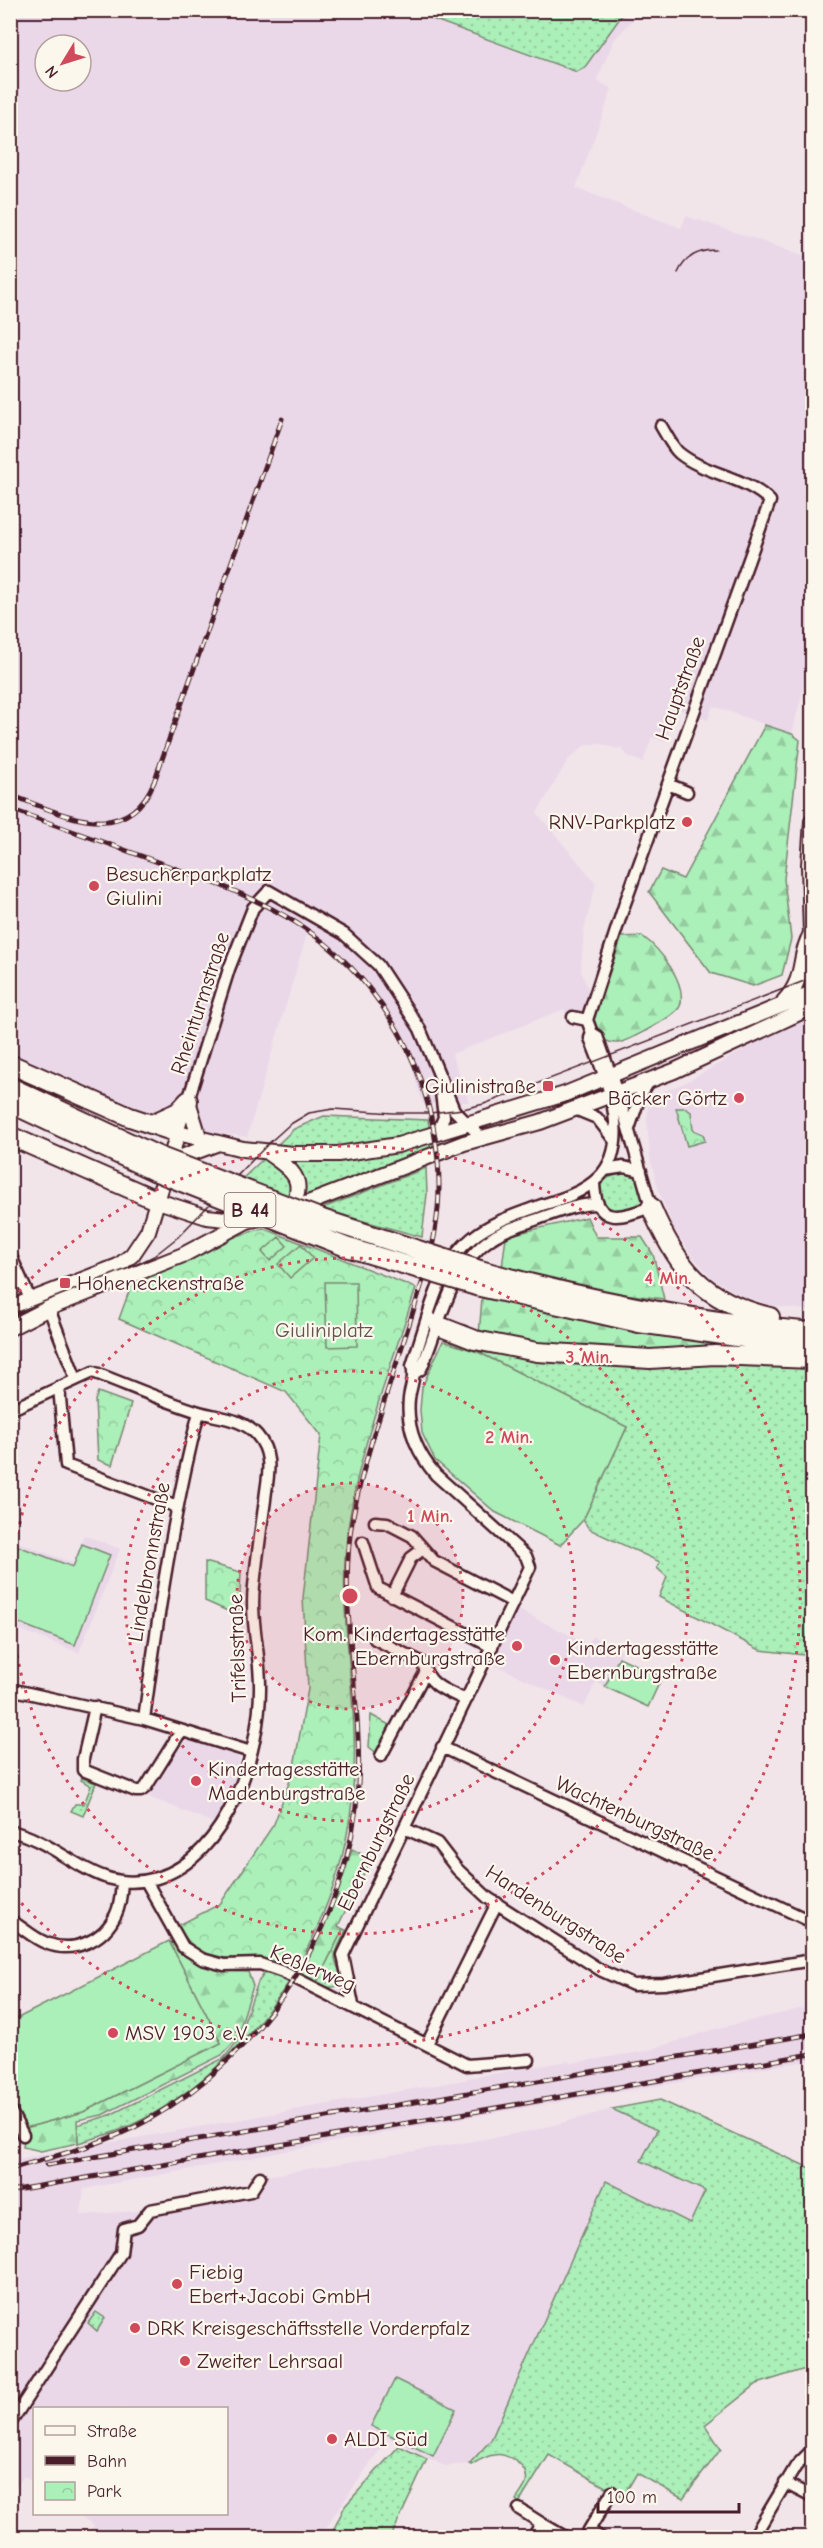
<svg xmlns="http://www.w3.org/2000/svg" width="823" height="2548" font-family="'Comic Neue',sans-serif">
	<defs>
		<pattern id="grass-dots" width="8" height="8" patternUnits="userSpaceOnUse" patternTransform="scale(1.5)"><rect width="8" height="8" fill="#abefb9"/><path d="M2 2h.1M6 6h.1" fill="none" stroke="#95cc9f" stroke-width="1.8" stroke-linecap="round"/></pattern>
		<pattern id="forest-firs" width="22" height="20" patternUnits="userSpaceOnUse" patternTransform="scale(1.5)"><rect width="22" height="20" fill="#abefb9"/><path d="M5 1l3.5 6h-7zM16 11l3.5 6h-7z" fill="#95cc9f"/></pattern>
		<pattern id="park-crowns" width="20" height="18" patternUnits="userSpaceOnUse" patternTransform="scale(1.5)"><rect width="20" height="18" fill="#abefb9"/><path d="M2 6a3 3 0 1 1 6 0M12 15a3 3 0 1 1 6 0" fill="none" stroke="#95cc9f"/></pattern>
	</defs>
	<rect width="100%" height="100%" fill="#f1e5ea"/>
	<filter id="ink" filterUnits="userSpaceOnUse"><feTurbulence type="fractalNoise" baseFrequency=".0167" numOctaves="2"/><feDisplacementMap in="SourceGraphic" scale="12" xChannelSelector="R" yChannelSelector="G"/><feConvolveMatrix kernelMatrix="1 2 1 2 8 2 1 2 1" color-interpolation-filters="sRGB"/></filter>
	<g filter="url(#ink)">
		<path fill="#ead8e9" fill-rule="evenodd" d="M11,11H641L614,40L597,80L612,89L576,188L681,228L686,216L812,258V654L792,734L713,706L708,720L676,708L665,742L652,737L643,762L629,757L620,747L618,749L598,743L584,746L568,760L537,813L596,883L584,930L581,971L594,1003L589,1020L569,1019L564,1009L452,1054L469,1102L423,1104L414,1075H421L410,1048L394,1021L359,972L309,927L247,1137L211,1132L156,1114L95,1091L11,1053ZM45,45H81V81H45Z
			M812,1018V1311L773,1306L740,1295L713,1279L692,1256L674,1229L659,1192L650,1158L647,1120L649,1098L686,1082L763,1039Z
			M84,1535L120,1549L79,1653L11,1626L10,1539L73,1563Z
			M517,1609L588,1644L592,1636L622,1651L605,1687L596,1682L584,1707L491,1663Z
			M185,1740H192L232,1753L239,1758L240,1767L237,1777L214,1823L149,1797L179,1745Z
			M812,2006V2060L481,2115L84,2189L81,2215L150,2210L251,2191L260,2177L531,2131L612,2109L657,2130L642,2162L705,2191L690,2223L606,2182L491,2440L469,2464L445,2466L388,2438L330,2521L321,2537H87L94,2525L77,2514H226V2408H34V2484L24,2476L11,2494V2160L464,2080L468,2078L568,2061L572,2063L646,2051L715,2029Z"/>
		<path fill="url(#grass-dots)" stroke="#7a8772" stroke-width="1.5" d="M426,10H625V11L585,67L577,72L424,16Z
			M324,1116L428,1120L430,1132C378,1145 329,1149 275,1147L294,1129Z
			M432,1141L433,1148L303,1199L288,1162L290,1158Z
			M263,1159L274,1163L292,1179L291,1199L241,1180Z
			M426,1168L427,1194L422,1237L320,1209Z
			M624,1172L637,1177L643,1188V1202L635,1208L612,1212C602,1205 592,1189 606,1179C611,1176 619,1174 624,1172Z
			M478,1352L657,1366L718,1364L812,1369V1656L760,1650L659,1597L667,1577L657,1568L660,1562L589,1529L583,1520L627,1427Z
			M82,1778L96,1783L83,1816L71,1811L75,1804H84L91,1786L81,1780Z
			M343,1929L346,1930C343,1938 336,1948 335,1957C335,1964 340,1970 341,1976C344,1991 324,1988 316,1984Z
			M270,1973L289,1982C248,2043 187,2104 117,2131C104,2136 91,2139 78,2143L77,2125L110,2115L224,2058L237,2042L258,1982L264,1974Z
			M660,2100L812,2169V2367L757,2384L705,2425L721,2449L683,2499L637,2473L623,2497L549,2455L519,2503L516,2500C519,2495 525,2488 526,2483C530,2467 508,2452 494,2455C485,2456 478,2461 471,2465L469,2464L491,2440L606,2181L690,2223L705,2191L641,2161L657,2130L612,2109Z
			M96,2312L105,2318L97,2331L88,2323Z
			M399,2446L427,2459L391,2537H330L345,2506Z"/>
		<path fill="url(#forest-firs)" stroke="#7a8772" stroke-width="1.5" d="M765,725L792,734L800,740L784,879L791,939L782,975L753,986L711,973L649,892L661,870L683,879Z
			M642,936C659,948 688,983 680,1006C677,1015 628,1042 617,1043C608,1044 600,1037 592,1032L590,1026L622,937Z
			M587,1217L596,1237H642L653,1254L664,1299L590,1290L502,1268L506,1236Z
			M482,1298L748,1347L747,1350L670,1352L572,1348L479,1335Z
			M352,1849L371,1859L338,1926L343,1929L317,1982L301,1974L337,1896Z
			M169,1941C196,1961 213,1972 248,1972L253,1986L236,2040L222,2055L102,2115L77,2120L78,2143L41,2151L23,2147L25,2128L83,2112L221,2043Z"/>
		<path fill="url(#park-crowns)" stroke="#7a8772" stroke-width="1.5" d="M676,1108H685L691,1112L693,1130L703,1134L705,1141L687,1146Z
			M263,1228L416,1288C389,1373 350,1471 345,1560C342,1617 352,1675 354,1732C358,1823 338,1892 296,1971C284,1967 271,1961 259,1959C218,1955 203,1967 177,1926L220,1904L274,1824L293,1772L308,1689L303,1598L321,1435L286,1392L119,1319L132,1283L234,1237Z
			M98,1392L131,1404L112,1465L98,1460L95,1400Z
			M205,1562L241,1572L239,1616L205,1601Z
			M371,1715L393,1727L378,1754L369,1747Z"/>
		<path fill="#abefb9" stroke="#7a8772" stroke-width="1.5" d="M279,1237L287,1246L270,1261L262,1252Z
			M301,1244L313,1258L290,1278L278,1264Z
			M325,1282H356L357,1346L327,1347Z
			M443,1341L478,1352L627,1427L583,1520L560,1545L495,1512L435,1460L422,1433L420,1410L422,1387Z
			M10,1543L73,1567L82,1544L110,1555L75,1645L11,1620Z
			M619,1657L662,1677L648,1707L605,1687Z
			M169,1941L221,2043L83,2112L25,2128L11,2097L10,2022Z
			M395,2379L456,2409L433,2456L371,2426Z"/>
		<g fill="none" stroke-linecap="round" stroke-linejoin="round">
			<defs>
				<path id="street" d="M668,784L687,792
					M587,1020L624,906L770,501C745,476 706,475 679,453C672,447 666,434 661,426
					M592,1033L597,1036L622,1107L651,1207C620,1218 595,1227 594,1182
					M575,1109L597,1118L614,1140
					M629,1129L640,1096L650,1080
					M178,1133L229,969L253,908L269,891L344,934L378,965L420,1029L454,1110L481,1137
					M437,1134L444,1117L440,1084
					M605,1170L624,1167L641,1171
					M10,1254L30,1299
					M10,1287L22,1281
					M46,1301L76,1379
					M432,1319L428,1315C438,1285 447,1258 472,1238C493,1221 518,1214 542,1205C562,1199 584,1192 599,1177C634,1142 605,1077 590,1038L592,1033L587,1020L573,1017
					M415,1373L421,1369C440,1325 450,1265 492,1238C505,1229 521,1225 535,1220C555,1213 576,1204 597,1204
					M59,1387L66,1465L177,1507
					M10,1410L93,1372C128,1385 163,1401 199,1412C220,1418 242,1418 257,1435C263,1442 267,1451 268,1460C270,1473 266,1487 265,1500C261,1529 257,1557 254,1586C250,1620 260,1652 260,1685C261,1752 227,1857 157,1878C94,1896 65,1843 10,1831
					M375,1522L387,1523L412,1536L434,1561L513,1602
					M363,1542L378,1588L492,1647
					M392,1596L411,1558L423,1549
					M375,1639L423,1663C428,1686 447,1691 466,1700
					M10,1689L144,1719L251,1752
					M95,1707L83,1759V1770L136,1791H141L146,1787L181,1731
					M144,1719C158,1616 173,1513 199,1412
					M442,1747L812,1922
					M381,1756L425,1673
					M404,1828L437,1843L457,1869L488,1898L602,1971L633,1985L664,1984L812,1960
					M146,1881L183,1947L202,1959L224,1965L260,1964L283,1972L467,2065L529,2060
					M10,1920C22,1927 33,1938 46,1943C73,1954 104,1941 116,1914C121,1904 121,1892 122,1882
					M353,2005L343,1955L530,1567L526,1556L436,1475C418,1454 406,1428 409,1399C410,1388 416,1377 412,1366L428,1315
					M427,2044L497,1903
					M10,2110L23,2135
					M10,2424L121,2253L124,2229L138,2225L150,2210L251,2191L260,2177
					M785,2483L812,2497
					M519,2509L541,2523
					M589,2530L612,2492
					M533,2538L541,2523L567,2538
					M585,2538L589,2530L601,2538
					M753,2538L796,2466L812,2450"/>
				<path id="secondary" d="M784,1001C807,977 797,957 811,934L809,865L812,821
					M188,1101L200,1140
					M268,1153C292,1170 308,1180 290,1210
					M171,1161L216,1144
					M158,1201L207,1217L245,1221
					M290,1210L464,1143L540,1122L674,1071L812,1007
					M10,1308L118,1266L132,1255L148,1231L178,1133L243,1149L293,1154H338L398,1145L565,1094L812,993
					M10,1328L49,1308L183,1255L247,1221L268,1216
					M10,2533L13,2538"/>
				<path id="highway" d="M10,1064L130,1117L178,1133
					M10,1087L158,1156
					M10,1103L154,1171
					M152,1124L178,1112L188,1101
					M10,1136L158,1201
					M651,1207C677,1268 703,1301 770,1317
					M480,1270C588,1300 701,1322 812,1332
					M476,1286L639,1323L807,1347
					M439,1326L475,1340L537,1352L650,1359L715,1355L812,1359"/>
			</defs>
			<use href="#street" stroke="#4a1f2b" stroke-width="15"/>
			<use href="#secondary" stroke="#4a1f2b" stroke-width="18"/>
			<use href="#highway" stroke="#4a1f2b" stroke-width="22"/>
			<use href="#street" stroke="#fbf7ec" stroke-width="10"/>
			<use href="#secondary" stroke="#fbf7ec" stroke-width="14"/>
			<use href="#highway" stroke="#fbf7ec" stroke-width="18"/>
			<path stroke="#4a1f2b" stroke-width="1.5" d="M678,273C685,257 698,250 716,250
				M10,1315L129,1268L154,1256L178,1237L269,1143L289,1125L309,1113L333,1109L393,1113H430L463,1109L484,1104L812,978"/>
			<defs>
				<path id="rail" d="M10,795C62,813 125,850 154,782L282,419
					M10,809C61,827 112,845 163,864C267,901 339,930 398,1031C431,1089 447,1165 435,1231C431,1260 420,1289 411,1318C391,1383 366,1449 353,1516C336,1605 363,1696 358,1785C350,1923 265,2054 146,2121C105,2144 55,2156 10,2169
					M47,2165L812,2034
					M10,2191L812,2054"/>
			</defs>
			<use href="#rail" stroke="#4a1f2b" stroke-width="5"/>
			<use href="#rail" stroke="#fbf7ec" stroke-width="3" stroke-dasharray="9" stroke-linecap="butt"/>
			<defs>
				<path id="highway-bridge" d="M158,1156L322,1219L480,1270
					M154,1171L346,1247L476,1286"/>
			</defs>
			<use href="#highway-bridge" stroke="#4a1f2b" stroke-width="22" stroke-linecap="butt"/>
			<use href="#highway-bridge" stroke="#fbf7ec" stroke-width="18"/>
		</g>
	</g>
	<circle cx="350" cy="1596" r="113" fill="#d1495b" fill-opacity=".12"/>
	<g fill="none" stroke="#d1495b" stroke-width="3" stroke-dasharray="3 6">
		<circle cx="350" cy="1596" r="113"/>
		<circle cx="350" cy="1596" r="225"/>
		<circle cx="350" cy="1596" r="338"/>
		<path d="M13 1298A450 450 0 1 1 13 1894"/>
	</g>
	<g fill="#d1495b" stroke="#fbf7ec" stroke-width="2">
		<circle cx="687" cy="822" r="6"/>
		<circle cx="94" cy="886" r="6"/>
		<rect x="542" y="1080" width="12" height="12" rx="3"/>
		<circle cx="739" cy="1098" r="6"/>
		<rect x="59" y="1277" width="12" height="12" rx="3"/>
		<circle cx="517" cy="1646" r="6"/>
		<circle cx="555" cy="1660" r="6"/>
		<circle cx="196" cy="1781" r="6"/>
		<circle cx="113" cy="2033" r="6"/>
		<circle cx="177" cy="2284" r="6"/>
		<circle cx="135" cy="2328" r="6"/>
		<circle cx="185" cy="2361" r="6"/>
		<circle cx="332" cy="2439" r="6"/>
	</g>
	<g text-anchor="middle" dominant-baseline="central" stroke-width="4.5" stroke-linejoin="round" paint-order="stroke">
		<rect fill="#fbf7ec" stroke="#7f6065" stroke-width="1.5" x="224.5" y="1193" width="51" height="34" rx="4.5"/>
		<g font-size="20" font-weight="bold" fill="#4a1f2b">
			<text x="250" y="1210">B 44</text>
		</g>
		<g font-size="21" fill="#4a1f2b" stroke="#fbf7ec">
			<text transform="translate(680 688) rotate(-70)">Hauptstraße</text>
			<text transform="translate(200 1003) rotate(-72)">Rheinturmstraße</text>
			<text transform="translate(149 1562) rotate(-80)">Lindelbronnstraße</text>
			<text transform="translate(237 1648) rotate(-92)">Trifelsstraße</text>
			<text transform="translate(635 1818) rotate(25)">Wachtenburgstraße</text>
			<text transform="translate(376 1842) rotate(-64)">Ebernburgstraße</text>
			<text transform="translate(556 1914) rotate(33)">Hardenburgstraße</text>
			<text transform="translate(313 1968) rotate(23)">Keßlerweg</text>
		</g>
		<g font-size="21" fill="#4a1f2b" stroke="#fbf7ec" text-anchor="start">
			<text x="675" y="822" text-anchor="end">RNV-Parkplatz</text>
			<text x="106" y="874">Besucherparkplatz<tspan x="106" dy="24">Giulini</tspan></text>
			<text x="536" y="1086" text-anchor="end">Giulinistraße</text>
			<text x="727" y="1098" text-anchor="end">Bäcker Görtz</text>
			<text x="77" y="1283">Hoheneckenstraße</text>
			<text x="505" y="1634" text-anchor="end">Kom. Kindertagesstätte<tspan x="505" dy="24">Ebernburgstraße</tspan></text>
			<text x="567" y="1648">Kindertagesstätte<tspan x="567" dy="24">Ebernburgstraße</tspan></text>
			<text x="208" y="1769">Kindertagesstätte<tspan x="208" dy="24">Madenburgstraße</tspan></text>
			<text x="125" y="2033">MSV 1903 e.V.</text>
			<text x="189" y="2272">Fiebig<tspan x="189" dy="24">Ebert+Jacobi GmbH</tspan></text>
			<text x="147" y="2328">DRK Kreisgeschäftsstelle Vorderpfalz</text>
			<text x="197" y="2361">Zweiter Lehrsaal</text>
			<text x="344" y="2439">ALDI Süd</text>
		</g>
		<g font-size="21" fill="#62534e" stroke="#fbf7ec">
			<text x="324" y="1330">Giuliniplatz</text>
		</g>
	</g>
	<circle cx="350" cy="1596" r="9" fill="#d1495b" stroke="#fbf7ec" stroke-width="3"/>
	<g font-size="18" text-anchor="middle" font-weight="bold" fill="#d1495b" stroke="#fbf7ec" stroke-width="4.5" stroke-linejoin="round" paint-order="stroke">
		<text x="668" y="1284">4 Min.</text>
		<text x="589" y="1363">3 Min.</text>
		<text x="509" y="1443">2 Min.</text>
		<text x="430" y="1522">1 Min.</text>
	</g>
	<rect width="823" height="2548" fill="none" stroke="#fbf7ec" stroke-width="36"/>
	<rect x="18" y="18" width="787" height="2512" fill="none" stroke="#4a1f2b" stroke-width="2" filter="url(#ink)"/>
	<rect x="33" y="2407" width="195" height="108" fill="#fbf7ec" stroke="#b4a19f" stroke-width="1.5"/>
	<rect x="45" y="2426" width="30" height="9" fill="#fbf7ec" stroke="#b4a19f" stroke-width="1.5"/>
	<text x="87" y="2437" font-size="18" fill="#4a1f2b">Straße</text>
	<rect x="45" y="2456" width="30" height="9" fill="#4a1f2b" stroke="#b4a19f" stroke-width="1.5"/>
	<text x="87" y="2467" font-size="18" fill="#4a1f2b">Bahn</text>
	<rect x="45" y="2482" width="30" height="18" fill="url(#park-crowns)" stroke="#b4a19f" stroke-width="1.5"/>
	<text x="87" y="2497" font-size="18" fill="#4a1f2b">Park</text>
	<g transform="translate(63 63) rotate(232)"><circle r="28" fill="#fbf7ec" stroke="#b4a19f" stroke-width="1.5"/>
	<path d="M0-4.5L10 22L0 15L-10 22Z" fill="#d1495b"/>
	<text y="-9" font-size="16" font-weight="bold" text-anchor="middle" fill="#4a1f2b">N</text>
	</g>
	<path d="M598 2503v9h141v-9" fill="none" stroke="#4a1f2b" stroke-width="3"/>
	<text x="607" y="2503" font-size="18" fill="#4a1f2b" stroke="#fbf7ec" stroke-width="4.5" paint-order="stroke">100 m</text>
</svg>
